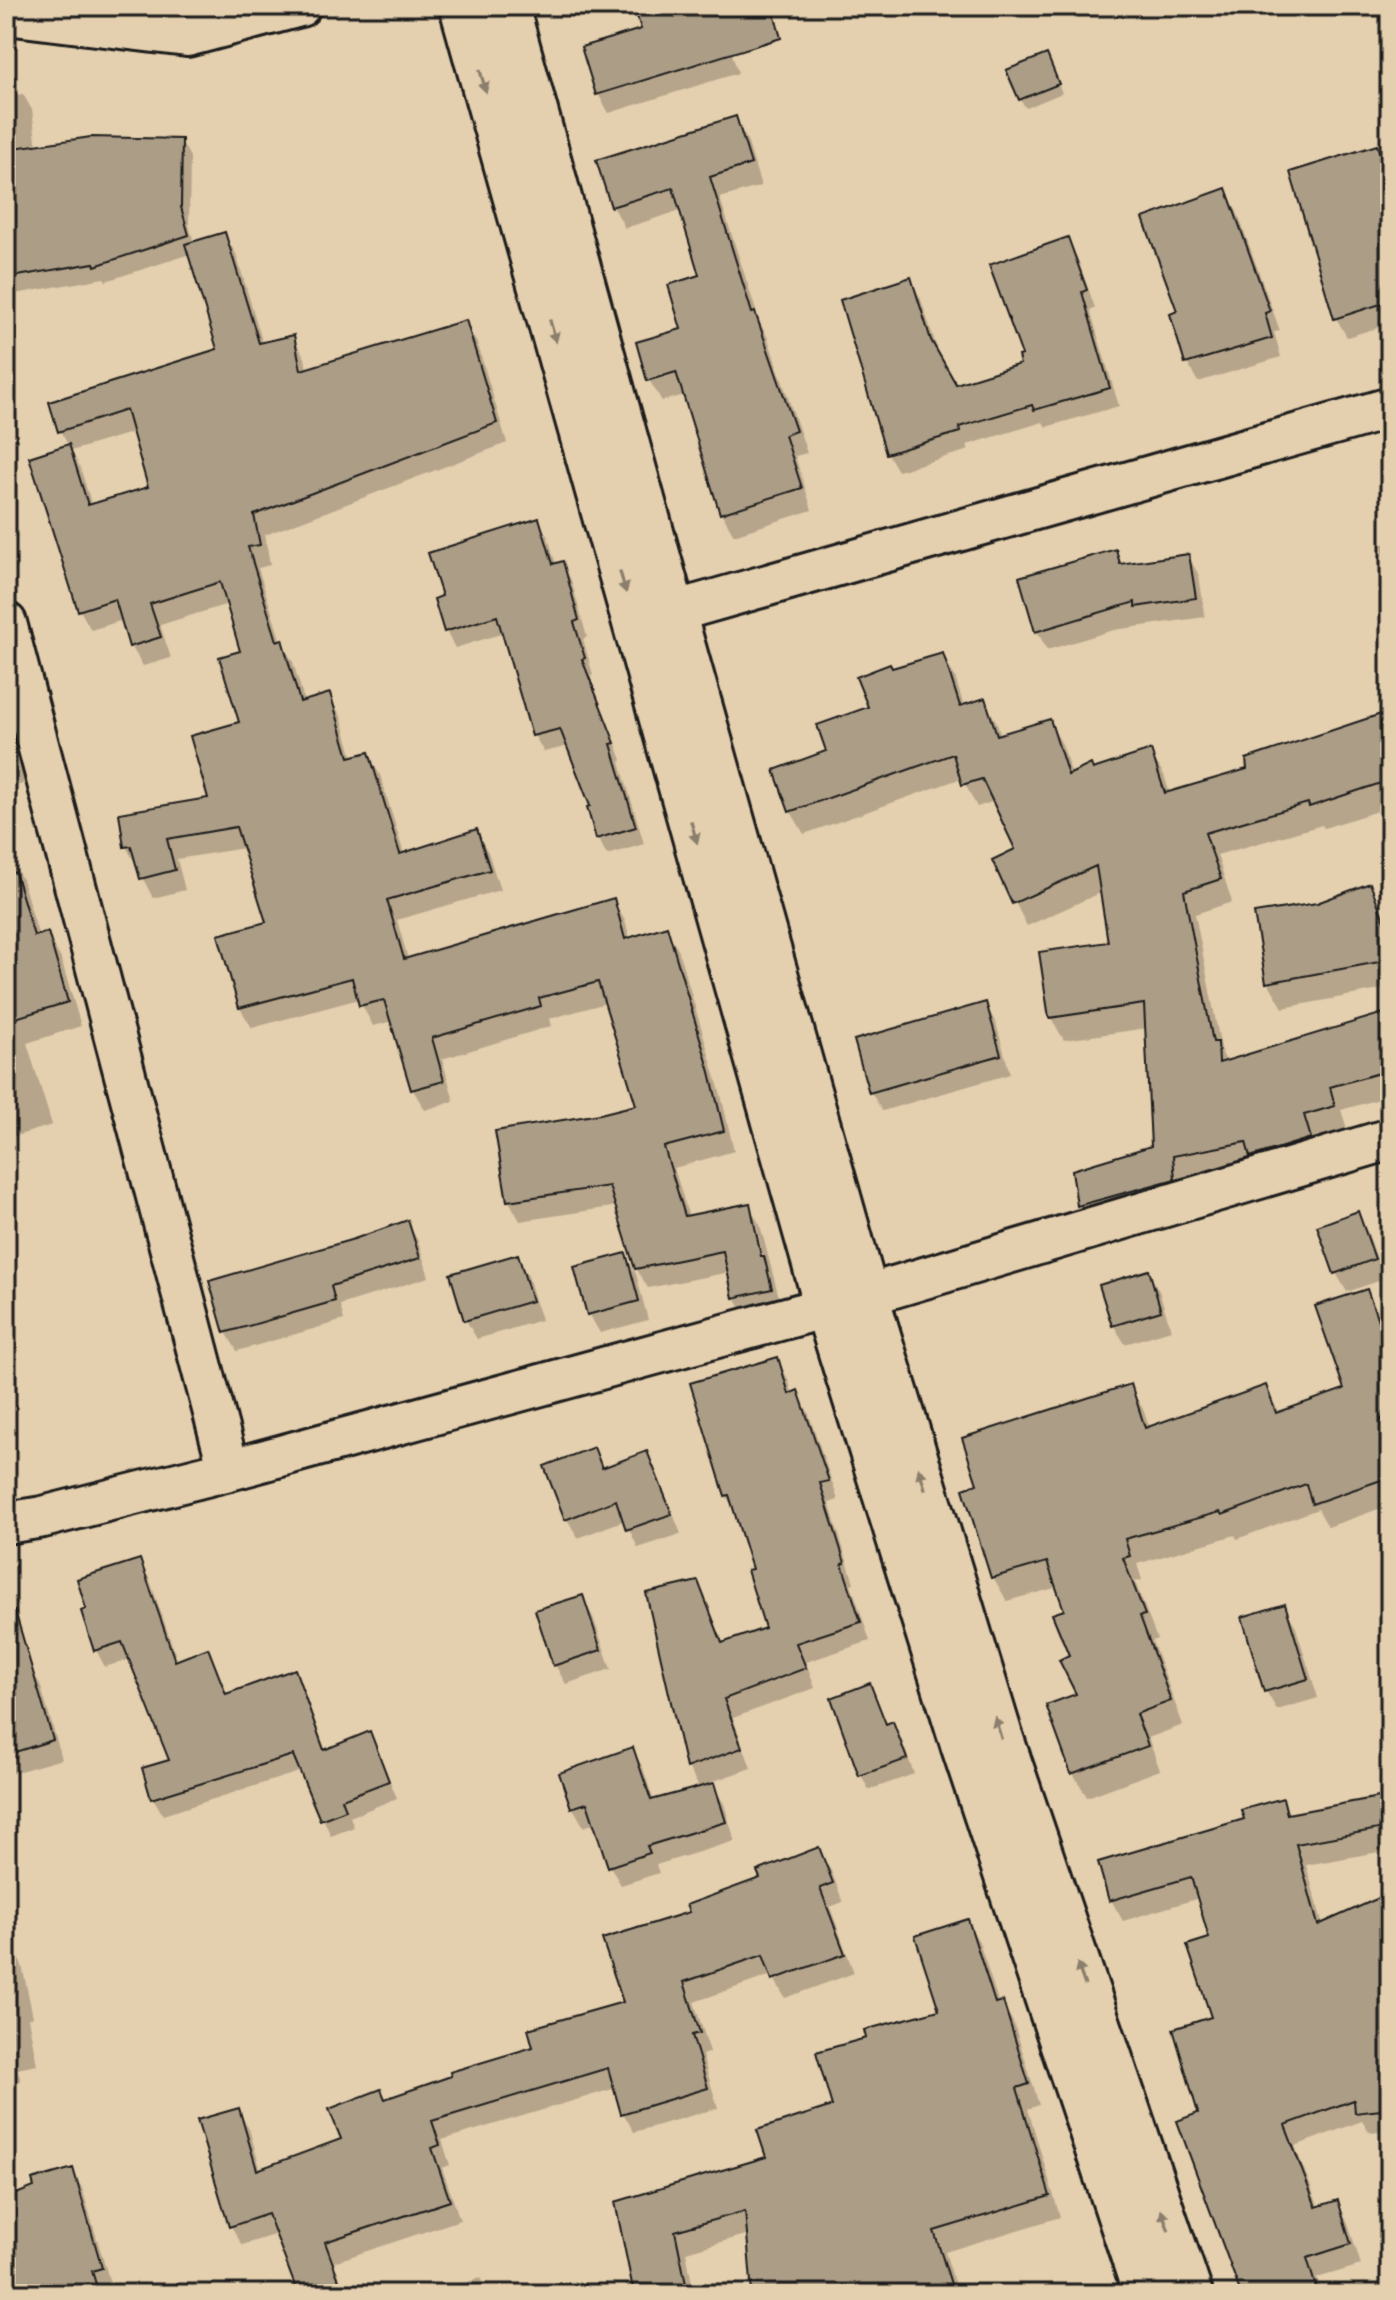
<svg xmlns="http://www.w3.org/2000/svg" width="1396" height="2300" font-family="'Playpen Sans',sans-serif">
	<rect width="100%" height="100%" fill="#e4cfae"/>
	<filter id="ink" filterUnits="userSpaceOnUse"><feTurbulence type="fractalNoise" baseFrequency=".0125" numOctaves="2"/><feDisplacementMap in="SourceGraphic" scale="16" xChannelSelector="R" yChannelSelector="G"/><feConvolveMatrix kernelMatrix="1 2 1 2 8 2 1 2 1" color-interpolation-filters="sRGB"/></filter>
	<g filter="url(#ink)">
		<path fill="#0003" fill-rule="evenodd" d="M52,6H298L198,33Z
			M636,6H717L738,73L609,113L598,94L644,30Z
			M1051,66L1062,93L1026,108L1020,99Z
			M23,94L32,110L37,147L181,141L190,157L189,225L194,243L224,234L236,254L263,344L293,337L305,358L307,370L465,323L477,343L507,443L265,535L270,565L258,568L281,642L293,662L305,703L329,696L341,716L353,758L368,754L380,775L404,854L476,832L488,852L500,890L397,920L408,959L613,900L625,921L630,939L666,929L678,949L721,1095L734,1151L674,1168L689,1217L748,1205L760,1225L782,1309L747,1318L735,1297L730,1272L648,1288L636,1268L618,1206L520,1221L509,1201L601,1116L638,1106L606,1003L549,1019L551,1026L442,1059L454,1101L425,1110L413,1090L393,1021L373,1026L359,999L252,1028L240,1008L220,937L269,923L244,848L177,859L185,890L153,898L126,846L211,800L241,724L243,652L228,604L160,625L171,658L143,666L131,646L123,620L91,630L80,610L69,446L60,431L220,350L190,254L106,281L104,278L15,294L6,278V96ZM134,432L150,488L92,506L80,467L71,451ZM752,1224H756L765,1266L762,1267Z
			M735,118L747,140L761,186L720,198L760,323L767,336L807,453L795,456L812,510L734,535L722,514L685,395L662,401L649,380L684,330L702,276L682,210L625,228L613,206Z
			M1376,148L1390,177V324L1347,337L1336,318Z
			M1225,190L1236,209L1280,331L1274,332L1281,357L1198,382L1187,363L1180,313Z
			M1067,239L1077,257L1095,308L1090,310L1119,406L1046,427L1043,422L967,445L969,450L898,471L888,454L843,301L910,279L920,297L941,360L955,386L1023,365Z
			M538,520L548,537L556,565L562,564L571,580L587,637L583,639L593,675L590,676L622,760L620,762L644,844L607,855L598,838L593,808L569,746L544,752L534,735L504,633L455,648L446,631L444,598Z
			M1390,543V610L1382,544Z
			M1115,551L1123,565L1188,556L1199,575L1205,617L1114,630L1047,650L1037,631Z
			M942,655L955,677L964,707L984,701L997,723L1001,736L1049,722L1062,744L1072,775L1151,753L1164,775L1170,794L1250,771L1390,713V807L1324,828L1322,825L1217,855L1232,902L1195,914L1222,1053L1227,1063L1390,1013V1096L1341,1110L1347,1129L1316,1138L1323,1161L1257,1165L1184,1178L1187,1202L1092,1228L1079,1206L1074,1171L1153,1148L1147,1028L1064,1040L1051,1018L1110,944L1102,892L1027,926L994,861L1017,850L995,801L977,807L962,778L804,834L791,812L777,771L828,752L870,708L892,671Z
			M6,706L29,782L6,789Z
			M8,854L22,879L39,937L47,934L61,959L81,1026L27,1043L52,1125L6,1139Z
			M1369,885L1390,927V988L1283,1008L1268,982L1317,905Z
			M985,1004L996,1023L1010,1074L882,1111L871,1092Z
			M1357,1214L1368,1233L1384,1279L1347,1292L1336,1273L1319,1228Z
			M407,1222L418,1241L429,1277L340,1305L344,1320L237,1351L226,1332L355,1240Z
			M625,1255L636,1274L648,1320L600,1333L589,1314Z
			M517,1257L528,1276L541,1320L477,1339L466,1320Z
			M1148,1272L1159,1291L1171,1330L1125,1344L1114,1326L1102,1287Z
			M1366,1291L1380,1315L1390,1344V1505L1328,1527L1318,1509L1237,1539L1235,1535L1137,1564L1142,1580L1135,1582L1157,1639L1152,1641L1183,1725L1148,1738L1160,1770L1087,1797L1073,1773L1049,1706L1078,1695L1066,1611L1058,1587L1007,1601L993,1577L980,1486L1130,1387L1144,1411L1150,1429L1265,1387L1280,1414L1347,1391Z
			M777,1360L788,1379L793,1395L797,1393L808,1412L838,1500L829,1503L854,1583L851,1584L870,1641L806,1662L815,1688L733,1718L751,1768L711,1782L724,1804L735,1841L656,1865L659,1873L621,1885L610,1866L595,1823L584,1827L573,1808L562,1774L632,1749L643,1768L654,1802L700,1789L688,1767L697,1584L708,1603L724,1645L767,1630L754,1571L736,1512L726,1496L693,1385Z
			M593,1450L604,1469L646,1454L657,1473L681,1534L638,1548L625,1520L578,1538L567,1519Z
			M139,1561L149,1578L178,1662L207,1651L228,1696L294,1671L303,1688L326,1751L369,1734L397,1798L350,1817L354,1827L331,1836L302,1771L163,1815L153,1798L171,1761L131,1659L105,1667L96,1650Z
			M582,1598L593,1617L611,1669L566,1684L555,1665Z
			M1284,1606L1295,1625L1318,1698L1277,1710L1266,1691Z
			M29,1666L40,1684L62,1759L6,1775V1673Z
			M869,1686L887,1726L892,1724L901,1738L914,1774L869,1790L861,1775Z
			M1390,1797V1850L1306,1865L1323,1925L1390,1895V2130L1369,2132L1362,2121L1295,2146L1319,2208L1337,2203L1348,2223L1361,2265L1317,2278L1322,2294H1244L1201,2114L1214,2018L1212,1939L1199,1898L1123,1921L1111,1900L1101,1863L1246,1820L1282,1801L1290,1815Z
			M818,1849L830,1868L843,1902L830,1907L854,1973L785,1998L772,1975L694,2002L710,2052L702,2055L718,2108L634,2132L623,2113L616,2088L442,2140L450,2165L442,2168L460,2220L334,2262L346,2294H300L277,2234L242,2245L231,2226L238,2110L249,2129L261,2171L343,2140L386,2101L536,2048L625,2003L691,1913Z
			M967,1921L979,1942L999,2004L1002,2003L1014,2024L1039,2105L1028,2109L1060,2217L945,2252L958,2294H754L749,2234L686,2252L694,2294H636L617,2203L768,2159L834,2107L868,2039L942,2012Z
			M8,1941L22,1965L33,2017L28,2018L37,2065L17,2069L21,2081L6,2086V1942Z
			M72,2171L82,2188L111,2286L101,2289L102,2294H11L6,2281V2200Z
			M480,2278L489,2294H437L436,2292Z"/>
		<path fill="#ac9d86" stroke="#1c1c1c" stroke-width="2" d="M634,6H772L781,38L596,95L581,47L641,29Z
			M1047,54L1059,84L1019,100L1006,70Z
			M736,116L751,164L710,177L752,313L755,312L796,431L785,435L802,488L720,514L676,372L647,381L636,342L681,329L668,285L699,275L673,188L611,207L596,160Z
			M91,137L182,139L181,207L189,235L95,266L94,263L6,278V149Z
			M1377,145L1390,186V301L1334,319L1290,172Z
			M1226,188L1270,311L1265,313L1272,338L1185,364L1170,314L1177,311L1143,218Z
			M225,232L259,343L294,335L301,370L466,320L497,423L254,515L260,545L248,547L277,641L282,639L300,702L330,693L349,757L369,752L400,854L477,829L490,870L387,900L404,959L614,898L625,939L667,926L710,1072L724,1131L664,1147L685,1216L750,1203L761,1256H764L772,1289L733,1298L723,1251L635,1269L609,1186L507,1201L495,1131L600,1114L636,1105L598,982L539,998L541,1006L432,1038L444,1081L411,1090L384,1000L359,1006L352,978L239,1008L218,935L266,922L236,827L167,839L175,870L140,879L131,846L124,847L119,813L208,798L190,736L239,722L219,657L240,651L220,582L150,604L161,637L129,647L115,599L78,611L29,457L69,444L88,505L148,487L126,410L58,432L49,402L217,349L185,244Z
			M1068,237L1087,290L1082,292L1110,388L1034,410L1032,405L959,427L960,432L886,454L840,300L911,277L931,340L956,384L1020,364L1018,356L1022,355L989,265Z
			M539,518L553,564L563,561L579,620L574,622L585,658L582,659L615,743L611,744L636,827L596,839L587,807L590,806L560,729L532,736L497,616L444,632L434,599L442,596L428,553Z
			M1116,549L1120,564L1189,554L1196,598L1135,607V602L1035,632L1019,577Z
			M943,653L960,706L985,698L997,735L1050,719L1068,775L1091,764L1093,769L1151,750L1165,793L1247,769L1246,759L1390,711V780L1309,807L1308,803L1205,833L1221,879L1184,891L1213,1042H1218L1219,1063L1390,1011V1070L1330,1087L1335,1106L1304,1115L1311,1138L1250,1157L1246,1142L1173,1156L1175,1179L1077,1206L1072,1170L1151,1146L1144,1004L1049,1018L1039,952L1108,942L1096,866L1012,904L992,860L1015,849L982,779L962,785L953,754L789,812L774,770L826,751L817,725L868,707L856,677L890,664L892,668Z
			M15,872L34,936L48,932L68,1002L6,1021V874Z
			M1370,883L1390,936V960L1266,983L1254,913L1317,903Z
			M986,1002L1001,1055L869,1093L854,1040Z
			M1358,1211L1375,1259L1334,1274L1317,1226Z
			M408,1220L420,1258L331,1286L335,1301L224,1333L209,1281L354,1239Z
			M626,1253L639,1301L587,1315L574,1267Z
			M518,1254L532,1301L464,1321L450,1274Z
			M1149,1270L1161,1311L1112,1326L1099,1285Z
			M1367,1289L1390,1355V1416L1381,1419L1390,1445V1477L1312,1504L1306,1484L1222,1515L1220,1512L1125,1539L1130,1556L1123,1558L1145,1615L1140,1616L1171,1701L1136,1714L1148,1746L1071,1774L1046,1705L1076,1694L1059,1660L1069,1655L1052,1614L1064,1610L1047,1562L991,1578L963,1489L977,1484L962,1438L1131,1384L1145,1428L1266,1385L1276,1413L1344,1389L1315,1306Z
			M778,1357L789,1394L798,1390L829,1481L820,1483L845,1563L842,1564L861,1622L796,1643L806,1668L724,1699L742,1748L686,1768L646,1593L698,1581L722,1643L765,1628L747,1570L752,1569L729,1495L725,1496L690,1383Z
			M594,1447L602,1468L647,1451L672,1514L626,1530L616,1500L565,1520L544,1466Z
			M140,1559L175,1661L208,1648L226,1694L295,1669L324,1750L370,1731L389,1781L342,1799L346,1810L320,1820L293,1755L151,1799L142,1768L169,1760L122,1642L94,1651L81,1611L86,1609L77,1579Z
			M583,1595L601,1650L553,1666L535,1610Z
			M1285,1604L1308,1679L1264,1692L1242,1617Z
			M15,1611L53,1740L6,1755V1613Z
			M870,1683L886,1724L893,1721L907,1759L859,1776L831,1698Z
			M633,1747L651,1800L714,1783L726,1822L647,1846L650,1853L608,1867L587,1803L571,1808L559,1773Z
			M1390,1795V1827L1296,1844L1318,1925L1390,1893V2109L1355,2113L1354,2100L1285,2125L1316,2207L1338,2200L1351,2244L1307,2258L1318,2294H1241L1177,2121L1198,2113L1173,2029L1211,2017L1187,1945L1209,1938L1191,1877L1109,1901L1098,1862L1244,1819L1241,1810L1283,1798L1287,1814Z
			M819,1847L833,1883L820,1888L845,1954L772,1980L763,1955L684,1982L700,2033L692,2035L708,2088L621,2114L608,2068L432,2121L440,2145L432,2148L450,2201L325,2242L344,2294H298L268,2214L229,2227L197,2120L239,2108L257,2170L341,2139L329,2109L381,2089L385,2099L451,2076L450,2072L533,2047L528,2029L623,2002L602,1939L689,1912L686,1905L760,1878L757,1871Z
			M968,1919L995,2003L1003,2001L1029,2084L1017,2088L1050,2196L934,2231L952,2287L929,2294H801L799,2290L752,2294L745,2211L675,2231L688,2294H634L615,2202L766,2157L757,2130L832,2106L816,2052L866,2038L864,2030L939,2010L915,1936Z
			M73,2168L102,2268L92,2271L99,2294H6V2198L34,2187L32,2180Z"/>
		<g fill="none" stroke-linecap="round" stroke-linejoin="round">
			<defs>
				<path id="street" d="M6,14L187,36L300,6
					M673,612L1390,408
					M6,623L229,1470
					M6,1523L43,1517L229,1470L827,1307L1390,1139"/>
				<path id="secondary" d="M462,6L827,1307L964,1747L1146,2294
					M506,6L673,612L866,1296L1000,1736L1190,2294"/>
			</defs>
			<use href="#street" stroke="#1c1c1c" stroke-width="46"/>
			<use href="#secondary" stroke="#1c1c1c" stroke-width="50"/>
			<use href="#street" stroke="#e4cfae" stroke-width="40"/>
			<use href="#secondary" stroke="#e4cfae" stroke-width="44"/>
		</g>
		<defs><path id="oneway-solid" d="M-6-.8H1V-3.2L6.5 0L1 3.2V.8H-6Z" transform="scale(2)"/></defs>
		<g fill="#8a7e6c">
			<use href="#oneway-solid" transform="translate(483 81) rotate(74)"/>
			<use href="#oneway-solid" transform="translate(553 331) rotate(74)"/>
			<use href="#oneway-solid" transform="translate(623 582) rotate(74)"/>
			<use href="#oneway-solid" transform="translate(694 832) rotate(74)"/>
			<use href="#oneway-solid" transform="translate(922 1479) rotate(-107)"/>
			<use href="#oneway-solid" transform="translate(998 1728) rotate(-107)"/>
			<use href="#oneway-solid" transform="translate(1081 1974) rotate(-109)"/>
			<use href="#oneway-solid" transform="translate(1165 2220) rotate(-109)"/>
		</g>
	</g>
	<rect width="1396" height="2300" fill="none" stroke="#e4cfae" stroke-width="32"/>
	<rect x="16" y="16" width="1364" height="2268" fill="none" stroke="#1c1c1c" stroke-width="3" filter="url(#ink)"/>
</svg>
